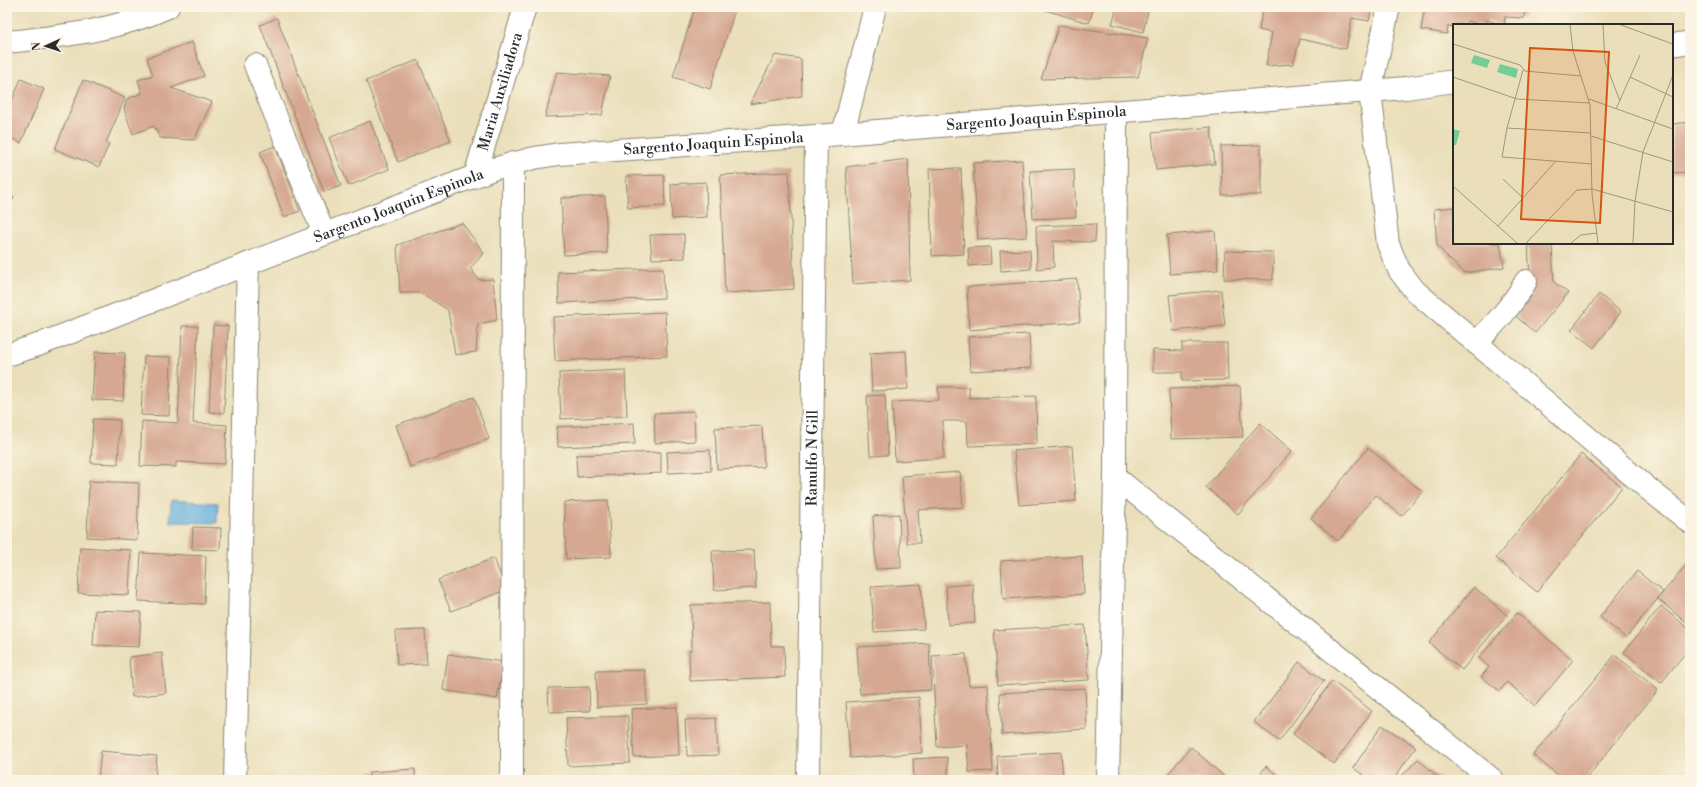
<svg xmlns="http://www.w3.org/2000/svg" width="1697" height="787" font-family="'Libre Bodoni',serif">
	<rect width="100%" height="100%" fill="#fcf5e5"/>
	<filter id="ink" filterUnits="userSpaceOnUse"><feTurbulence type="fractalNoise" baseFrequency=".025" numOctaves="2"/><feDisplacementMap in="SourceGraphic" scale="8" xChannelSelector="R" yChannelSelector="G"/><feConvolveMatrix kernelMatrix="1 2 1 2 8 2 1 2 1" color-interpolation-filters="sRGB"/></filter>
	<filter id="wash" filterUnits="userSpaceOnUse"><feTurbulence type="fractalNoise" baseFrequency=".012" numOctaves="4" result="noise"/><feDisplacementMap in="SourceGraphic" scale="16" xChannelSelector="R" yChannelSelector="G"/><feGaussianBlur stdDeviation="0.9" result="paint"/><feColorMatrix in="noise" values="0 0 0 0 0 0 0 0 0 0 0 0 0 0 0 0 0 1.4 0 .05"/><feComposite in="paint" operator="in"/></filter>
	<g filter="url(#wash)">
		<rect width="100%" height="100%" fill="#eadfba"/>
		<path fill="#64afdd" stroke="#486d84" d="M171,500L218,503L217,523L170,522Z"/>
		<g id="blocks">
			<path fill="#d6a892" d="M695,7H736L710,89L673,77Z
				M1046,7H1094L1089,23L1045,10Z
				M1117,7H1149L1143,32L1112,24Z
				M1263,7H1372L1369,21L1352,18L1346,49L1300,39L1293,64L1266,66L1272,33L1259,30Z
				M1425,7H1525L1524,18L1505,17L1504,25L1487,20L1485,25L1467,21L1466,25H1454V27L1448,26L1447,34L1421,30Z
				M277,18L341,186L324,192L260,25Z
				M1059,25L1148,38L1138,77L1041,79Z
				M192,42L204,76L171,88L212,102L194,140L160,138L154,126L133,134L124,109L127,99L142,93L138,80L153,75L147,58Z
				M775,55L801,59L802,96L750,104Z
				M418,60L451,141L398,162L366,81Z
				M557,72L610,76L602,115L545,117Z
				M21,79L44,89L21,143L7,136V113Z
				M83,80L125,98L106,143L109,144L99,167L55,149Z
				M370,121L389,169L349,186L329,138Z
				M1690,122V172L1672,173V124Z
				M1211,127L1215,164L1156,170L1152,133Z
				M1261,145V195H1222L1221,146Z
				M275,146L300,211L284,217L260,152Z
				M908,159L910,280L853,284L846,167Z
				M1022,160L1027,237L978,240L973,163Z
				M961,168L964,254L932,256L929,169Z
				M1074,169L1076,217L1033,219L1030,171Z
				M789,172L794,289L725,293L720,175Z
				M664,175L665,206L628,208L626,176Z
				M706,182L707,217L672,219L671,184Z
				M7,194L14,197L7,213Z
				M605,196L607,253L564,255L561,198Z
				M1454,207V243H1500L1504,267L1465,273L1448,258L1437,245L1434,209Z
				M462,223L484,253L470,268L479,280L493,279L497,320L478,324L476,352L455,355L448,310L421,293H400L397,245Z
				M1096,224L1095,242L1053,241L1054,267L1037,269L1036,226Z
				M1215,231L1218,270L1170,274L1167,235Z
				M684,234L685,258L652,259L650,235Z
				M1528,243H1552L1554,282L1568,293L1535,333L1516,316L1531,297Z
				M990,247L991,264L969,266L968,248Z
				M1030,250L1031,269L1001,271L1000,251Z
				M1225,251L1273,252V280L1224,279Z
				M663,268L664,298L559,303L558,272Z
				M1077,279L1080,322L969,330L967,287Z
				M1221,290L1225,326L1173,331L1169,295Z
				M1599,294L1621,312L1594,348L1571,330Z
				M665,312L667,356L555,361L553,317Z
				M213,325L228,326L224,413L209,412Z
				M182,326H198L193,423L227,425L225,464L176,462V467L140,466L142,421L178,423Z
				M1029,334L1031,368L970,371L968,337Z
				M1182,343H1227L1228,380L1182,381V372H1153V350L1182,351Z
				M906,351L908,389L872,391L870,353Z
				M95,352L125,353L123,401L92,400Z
				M144,356L171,357L169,416L141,415Z
				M625,370L627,416L561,419L559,373Z
				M1240,386L1243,437L1171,439L1169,389Z
				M938,387H969V398L1036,396L1037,444L968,446L967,421H943L944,458L895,461L892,402L939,400Z
				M885,395L888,455L870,456L867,396Z
				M474,397L489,439L410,467L396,425Z
				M694,411L695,441L655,443L654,413Z
				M93,419L120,420L118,464L91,463Z
				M634,423L635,444L558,447L557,427Z
				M1260,423L1292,451L1238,514L1206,487Z
				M762,426L764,467L717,469L715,428Z
				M1072,446L1076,501L1019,505L1014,451Z
				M1368,448L1422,491L1402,516L1376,495L1338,541L1311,518Z
				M710,450L711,471L668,473L667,452Z
				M661,452V473L577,477L576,455Z
				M1581,454L1622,487L1537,592L1496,558Z
				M960,472L963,507L918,510L920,543H907L902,476Z
				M89,481L139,483L137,540L87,537Z
				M608,500L611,557L566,559L564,502Z
				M899,514L901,568L876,569L873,516Z
				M193,527L221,528L220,550L192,549Z
				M80,547L131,550L129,595L78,593Z
				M754,550L756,588L714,590L712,551Z
				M141,553L206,556L204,604L138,601Z
				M1082,556L1084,594L1003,599L1001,561Z
				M494,558L506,590L451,611L438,580Z
				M1690,560V626L1658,599Z
				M1637,571L1663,592L1626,638L1600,617Z
				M921,584L924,629L874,632L871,587Z
				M973,584L975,623L948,625L946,586Z
				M1474,587L1507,615L1462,670L1429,643Z
				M770,602L771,646H784L785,677L690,681L689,650H692L691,605Z
				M1661,606L1690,630V647L1661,683L1624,652Z
				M95,610L141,612L139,647L93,645Z
				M1517,613L1573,660L1535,706L1507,682L1500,691L1481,677L1489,667L1479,658Z
				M1085,625L1089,680L998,685L994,630Z
				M425,630L427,664L397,665L395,631Z
				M929,643L931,690L860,694L857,647Z
				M162,653L166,693L132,697L129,657Z
				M448,654L503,662L497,699L443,690Z
				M966,654L969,686L988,685L993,771L969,772L967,745L937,747L932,656Z
				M1615,655L1658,690L1585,780H1564L1533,755Z
				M1299,662L1324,681L1279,741L1254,722Z
				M645,670L647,704L597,707L596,671Z
				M1332,681L1372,711L1334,764L1293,734Z
				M589,687L590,711L549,712L548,688Z
				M1085,688L1087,729L1002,735L1000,693Z
				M919,697L922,753L850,758L846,702Z
				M677,707L679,755L634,757L631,709Z
				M628,716L630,763L568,766L566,718Z
				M716,718L718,755L687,756L685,720Z
				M1382,725L1416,747L1393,780H1371L1353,768Z
				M1191,747L1228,780H1163Z
				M101,751L157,756L155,780H98Z
				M1061,752L1063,780H998L997,756Z
				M947,757L949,780H914L913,759Z
				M1418,759L1441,780H1398Z
				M1266,766L1283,780H1256Z
				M415,769V780H369V772Z"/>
		</g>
	</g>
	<g filter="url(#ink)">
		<use href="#blocks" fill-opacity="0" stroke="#8a8572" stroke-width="1"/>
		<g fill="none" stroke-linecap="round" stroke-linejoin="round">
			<defs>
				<g id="minor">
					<path d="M1389,7L1370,91L1388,244L1399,270L1415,291L1652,492L1690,522"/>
					<path d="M7,42C64,36 115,31 168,7"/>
					<path d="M1672,45L1690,42"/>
					<path d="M255,65L324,234"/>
					<path d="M843,134L875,7"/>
					<path id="s1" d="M475,176L525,7"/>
					<path d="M1476,343C1495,324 1513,305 1526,281"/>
					<path id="s2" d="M7,355L38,345L493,169L534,158L559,154L816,136L1406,88L1454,81"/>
					<path d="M1115,477L1493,780"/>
					<path d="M235,780L248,264"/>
					<path d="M512,780L513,163"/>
					<path id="s3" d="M808,780L816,136"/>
					<path d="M1108,780L1115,477L1116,112"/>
				</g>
			</defs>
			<use href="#minor" stroke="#8a8572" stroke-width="24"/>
			<use href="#minor" stroke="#fff" stroke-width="22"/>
		</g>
	</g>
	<g text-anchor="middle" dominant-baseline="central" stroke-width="3" stroke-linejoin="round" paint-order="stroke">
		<g font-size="15" fill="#2b2b2b" stroke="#fcf5e5">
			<text stroke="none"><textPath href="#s1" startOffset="88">Maria Auxiliadora</textPath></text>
			<text stroke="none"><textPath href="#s2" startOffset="1067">Sargento Joaquin Espinola</textPath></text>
			<text stroke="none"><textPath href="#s2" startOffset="743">Sargento Joaquin Espinola</textPath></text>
			<text stroke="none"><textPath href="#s2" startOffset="419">Sargento Joaquin Espinola</textPath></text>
			<text stroke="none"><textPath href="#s3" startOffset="322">Ranulfo N Gill</textPath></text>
		</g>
	</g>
	<g transform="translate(1453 24)">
		<rect width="220" height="220" fill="#eadfba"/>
		<path d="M21,31L37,36L34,44L18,39ZM47,40L65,45L63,54L44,48ZM0,105L7,107L3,121H0Z" fill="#74cd94"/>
		<path fill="none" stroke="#9e9781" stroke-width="1" d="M117,1L120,27L137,81L139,170L145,219M150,1L152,38L167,77M168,1L220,20M0,20L67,41L72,47L128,52M70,46L54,104L49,133L139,140M0,53L64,75L137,79M177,53L220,73M136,75L220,105M163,85L187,31M54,104L138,109M138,112L220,138M50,155L70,174M0,162L64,219M45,202L102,138M73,219L124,166L139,165L220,188M118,219L128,211L144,209M180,219L182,177L190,128L220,51"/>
		<path fill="#d5540f" fill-opacity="0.15" stroke="#d5540f" stroke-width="2" d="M77,24L156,28L147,199L68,195Z"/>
		<rect width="220" height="220" fill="none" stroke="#2b2b2b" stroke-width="2"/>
	</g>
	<rect width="1697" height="787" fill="none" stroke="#fcf5e5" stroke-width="24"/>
	<g transform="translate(46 46) rotate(267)" stroke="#fcf5e5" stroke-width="3" paint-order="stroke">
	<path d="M0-3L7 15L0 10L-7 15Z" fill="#2b2b2b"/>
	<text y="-6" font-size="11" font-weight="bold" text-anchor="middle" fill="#2b2b2b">N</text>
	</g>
</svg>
